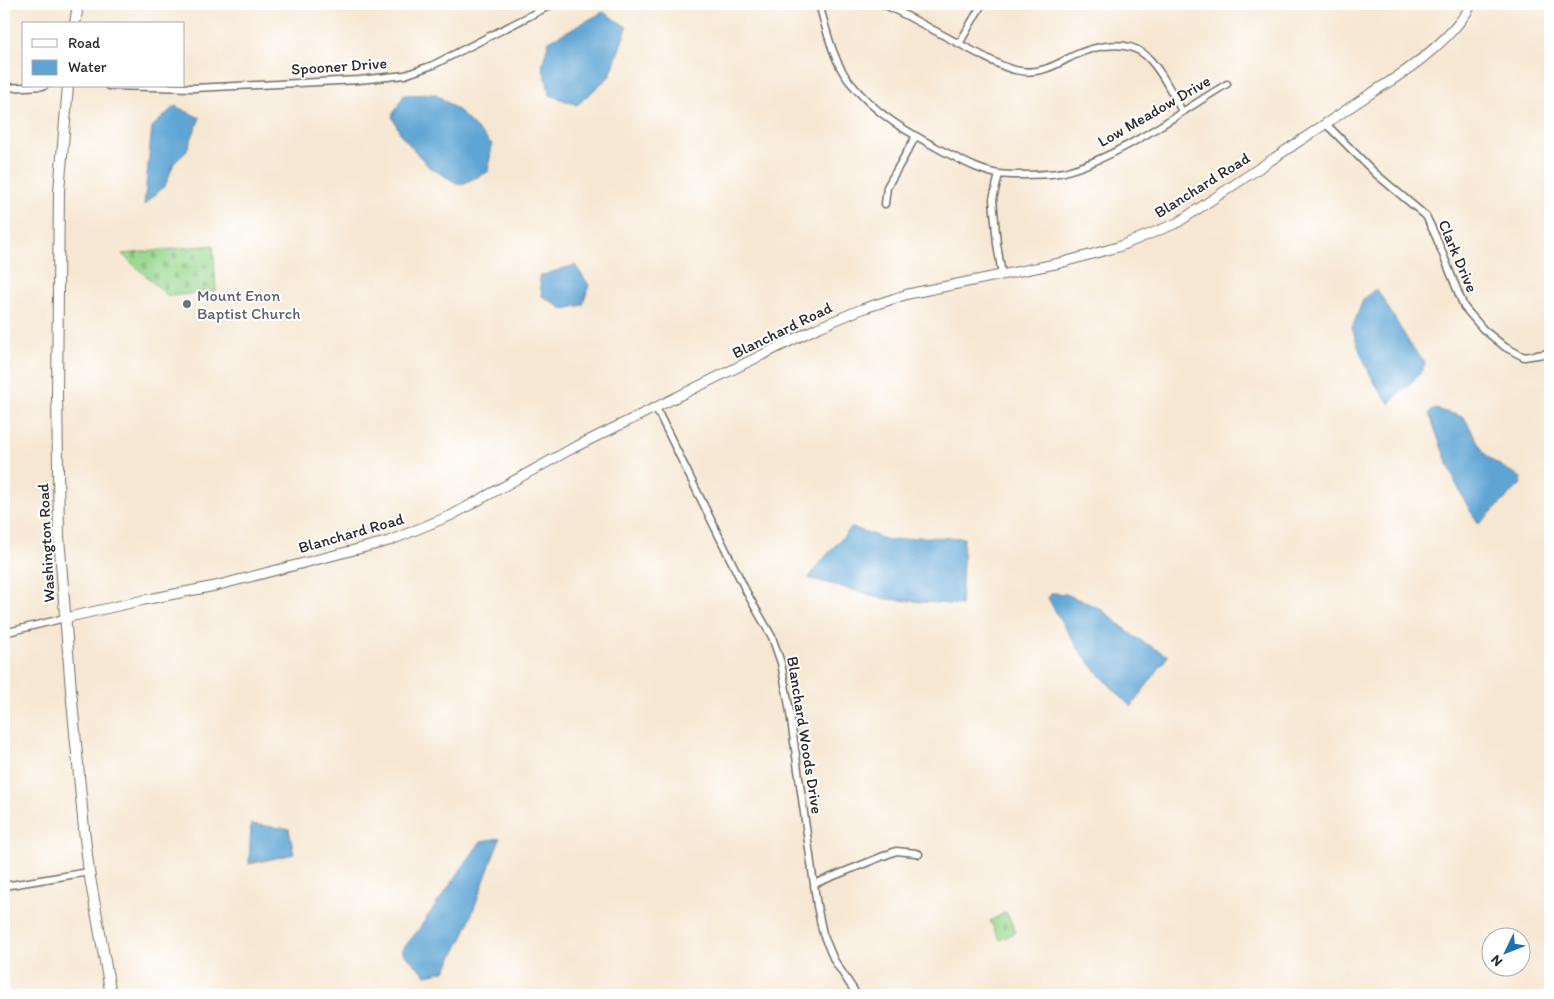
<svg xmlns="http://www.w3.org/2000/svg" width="1554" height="999" font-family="Itim,sans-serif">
	<defs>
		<pattern id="cemetery-stones" width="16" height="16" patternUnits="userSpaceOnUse" patternTransform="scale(1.25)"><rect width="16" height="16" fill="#98d88e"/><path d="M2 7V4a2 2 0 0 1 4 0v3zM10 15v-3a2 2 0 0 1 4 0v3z" fill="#83ba7b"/></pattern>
	</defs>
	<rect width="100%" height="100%" fill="#fff"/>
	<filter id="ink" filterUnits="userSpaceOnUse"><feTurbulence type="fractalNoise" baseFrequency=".02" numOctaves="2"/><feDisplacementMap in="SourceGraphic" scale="10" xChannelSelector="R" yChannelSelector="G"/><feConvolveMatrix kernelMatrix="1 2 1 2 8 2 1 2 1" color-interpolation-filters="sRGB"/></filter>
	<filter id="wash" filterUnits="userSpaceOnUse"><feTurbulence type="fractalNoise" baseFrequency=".0096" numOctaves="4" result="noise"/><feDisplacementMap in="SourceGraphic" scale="20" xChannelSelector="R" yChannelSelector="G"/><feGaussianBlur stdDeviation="1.12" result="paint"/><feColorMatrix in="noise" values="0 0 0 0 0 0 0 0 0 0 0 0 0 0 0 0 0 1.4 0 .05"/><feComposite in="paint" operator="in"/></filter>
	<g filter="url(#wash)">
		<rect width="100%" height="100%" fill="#f6e7d2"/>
		<path fill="url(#cemetery-stones)" stroke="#62825c" d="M213,245L216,291L168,296L122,254Z
			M1006,912L1016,932L1000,940L990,921Z"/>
		<path fill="#5ea5d4" stroke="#446880" d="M603,12L627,27L610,76L577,105L550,95L542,65L549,41Z
			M436,94L460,112L492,144L488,172L460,185L429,167L401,135L392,116L404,95Z
			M175,106L200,118L186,152L174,163L165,186L144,205L152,127Z
			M575,265L589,285L583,305L563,309L542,296L539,276Z
			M1374,290L1378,291L1410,344L1425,363C1422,378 1399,390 1390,404C1370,381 1361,356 1352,328L1363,300Z
			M1435,409L1464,417L1484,453L1493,461L1521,478L1522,483L1479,524C1457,494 1442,449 1429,413Z
			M852,527L890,541L919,537L964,538L961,605L885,599L809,578L817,566Z
			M1052,593L1066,594L1101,609L1135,637L1168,656L1131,707C1116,692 1101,677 1088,661C1072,642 1060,619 1048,598Z
			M251,824L289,829L294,854L249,864Z
			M500,838L464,935L445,971L426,975L401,951L416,933L481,841Z"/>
	</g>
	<g filter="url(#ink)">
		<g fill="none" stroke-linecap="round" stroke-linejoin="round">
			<defs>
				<path id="street" d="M819,4C826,28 833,61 849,81C876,115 906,131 943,151C961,160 979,171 999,174C1013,176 1050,175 1064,172C1122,156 1175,115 1227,84
					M883,4C915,19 945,37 977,53C989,59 1001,67 1015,70C1035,75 1051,68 1069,58C1090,47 1123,38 1144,54C1160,67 1172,94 1182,111
					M959,44L982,4
					M109,86L194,88L359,80L405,75L433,65L553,4
					M4,88L44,86
					M1326,124L1376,174L1426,216L1436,237L1464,307L1483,329L1505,347L1524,357L1550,353
					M999,174L993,199L997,244L1002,275
					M885,204L887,187L916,136
					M656,408L748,595L772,637L781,663L789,706L817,906L823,934L834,960L857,995
					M4,633L65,618
					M814,884L896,851L916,853L919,854
					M4,886L89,872"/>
				<path id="secondary" d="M65,618L144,600L215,586L389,541L452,515L573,448L817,328L862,309L908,294L1060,263L1118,247L1177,223L1373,92C1408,71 1452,39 1472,4"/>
				<path id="primary" d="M75,24L78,4
					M68,86L59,191L57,394L59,537L71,690L84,829L89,872L111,995"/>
			</defs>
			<use href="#street" stroke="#726d65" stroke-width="9"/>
			<use href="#secondary" stroke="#726d65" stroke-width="11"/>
			<use href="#primary" stroke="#726d65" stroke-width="12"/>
			<use href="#street" stroke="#fff" stroke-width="6"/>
			<use href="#secondary" stroke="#fff" stroke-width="9"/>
			<use href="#primary" stroke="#fff" stroke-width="10"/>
		</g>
	</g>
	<circle fill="#6b7280" stroke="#fff" stroke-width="2" cx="187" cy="304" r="5"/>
	<g text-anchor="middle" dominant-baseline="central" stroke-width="4" stroke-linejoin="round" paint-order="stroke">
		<g font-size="16" fill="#2b2b2b" stroke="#fff">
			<text transform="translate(339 66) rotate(-4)">Spooner Drive</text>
			<text transform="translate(1154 111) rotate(-30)">Low Meadow Drive</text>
			<text transform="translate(1202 185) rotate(-32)">Blanchard Road</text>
			<text transform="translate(1458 256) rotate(67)">Clark Drive</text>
			<text transform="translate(782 330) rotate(-26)">Blanchard Road</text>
			<text transform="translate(351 533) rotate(-16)">Blanchard Road</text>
			<text transform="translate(46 543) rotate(-93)">Washington Road</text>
			<text transform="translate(805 735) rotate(81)">Blanchard Woods Drive</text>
		</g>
		<g font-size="16" fill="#5b616d" stroke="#fff" text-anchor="start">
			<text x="197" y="295">Mount Enon<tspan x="197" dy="18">Baptist Church</tspan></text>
		</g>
	</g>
	<rect width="1554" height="999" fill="none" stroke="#fff" stroke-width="20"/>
	<rect x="22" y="22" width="162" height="65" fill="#ffffff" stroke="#aaaaaa"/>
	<rect x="32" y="39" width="25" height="8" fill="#ffffff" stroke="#aaaaaa"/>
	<text x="68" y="48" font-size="15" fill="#2b2b2b">Road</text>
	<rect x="32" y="60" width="25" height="15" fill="#5ea5d4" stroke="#aaaaaa"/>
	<text x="68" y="72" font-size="15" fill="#2b2b2b">Water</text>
	<g transform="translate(1506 952) rotate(227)"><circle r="24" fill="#ffffff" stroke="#aaaaaa"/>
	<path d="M0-4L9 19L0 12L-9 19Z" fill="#1f6fb2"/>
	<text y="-8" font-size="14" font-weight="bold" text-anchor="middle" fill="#2b2b2b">N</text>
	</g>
</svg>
